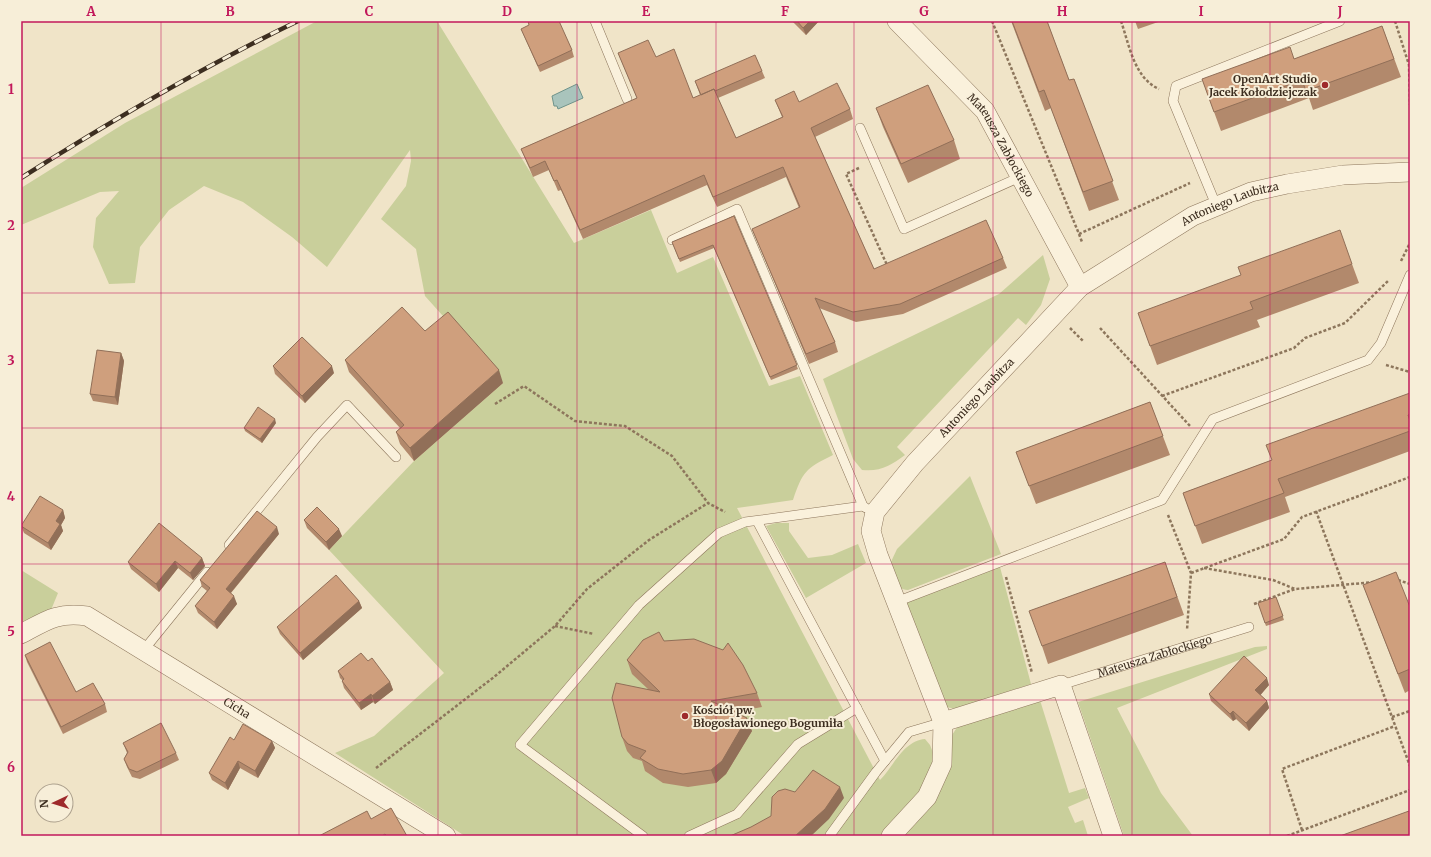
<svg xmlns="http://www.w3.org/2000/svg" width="1431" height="857" font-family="Merriweather,serif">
	<rect width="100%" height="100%" fill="#f0e4c8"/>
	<path fill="#c9cf9b" d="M317,21H437L574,243L651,210L677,273L713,257L769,386L800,376L833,455C805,469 803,471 793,500L737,508L880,780C894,766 903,741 925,739L930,745L934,755L932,768L922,796L883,836H465L335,753L374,736L444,673L329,550L414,461L503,383L425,296L416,249L381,219L406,186L411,161L410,150L327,267L292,237L243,202L204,186L169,210L140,247L135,283L109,284L93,247L96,218L119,191L100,192L21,225V188L125,123Z
		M1043,255L1050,279L1041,305L1026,325L1018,318L897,447L905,455C891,465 881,472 862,470L853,459L823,379L999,294Z
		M970,476L1001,554L908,590C895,589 893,578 889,566L897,549Z
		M776,523H789V531L808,558L832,555L858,544L866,563L806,598L766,526Z
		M1000,567L1031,684L956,709L946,707L906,602Z
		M21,570L58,593L51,610L21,626Z
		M1267,646V649L1117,708L1161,793L1193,836H1124L1078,702L1255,647Z
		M1039,697L1069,793L1085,788L1089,798L1068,807L1075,823L1083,820L1088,836H897L949,766L952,735L958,726Z"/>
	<path fill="#a9c4bc" stroke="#6f938a" d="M577,84L583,98L558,109L557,106H554L552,96Z"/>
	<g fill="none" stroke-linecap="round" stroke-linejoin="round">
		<defs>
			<g id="lane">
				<path d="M595,21L627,99"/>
				<path d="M860,128L904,229L1020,177"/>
				<path d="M1216,205L1173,101L1176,86L1340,21"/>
				<path d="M672,240L737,209L863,506L866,508"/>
				<path d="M757,521L885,761"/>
				<path d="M229,545L317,437L347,405L396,457"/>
				<path d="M896,602L1162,500L1213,419L1368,360L1381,343L1410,275"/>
				<path d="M143,651L207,572"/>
				<path id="s1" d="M1061,685L1249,627"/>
				<path d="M830,835L876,772L909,732L943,722"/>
				<path d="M643,836L520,745L639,605L719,533L745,522L863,506"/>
				<path d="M689,836L737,814L798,744L857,708"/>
			</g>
			<g id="street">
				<path id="s2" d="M897,21L985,111L1080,287"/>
				<path id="s3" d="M21,634C47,620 57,612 87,616L446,836"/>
				<path d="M943,722L1061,685L1113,836"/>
				<path id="s4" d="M891,836L927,797L942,764L943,722L878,555L871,531L875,512L915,463L1080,287L1193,216L1251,192L1287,184L1343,175L1410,172"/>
			</g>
		</defs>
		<use href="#lane" stroke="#8d765c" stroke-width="10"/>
		<use href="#street" stroke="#8d765c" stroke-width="20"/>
		<path stroke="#8d765c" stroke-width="2.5" stroke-dasharray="3 2" stroke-linecap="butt" d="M992,21L1079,234L1190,183
			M1121,21C1129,44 1134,78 1159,89
			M1395,21L1409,65L1410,105
			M859,168L846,174L887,265
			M1079,234L1082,242
			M1401,261L1410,243
			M1070,328L1084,342
			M1100,328L1190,426
			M1386,365L1410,372
			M1162,396L1294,348L1305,338L1345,323L1389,280
			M495,404L524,386L575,421L625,426L672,456L708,503L725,512
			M1316,511L1410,766
			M1168,515L1191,573L1187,630
			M1204,568L1273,580L1295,589
			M1191,573L1284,539L1302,517L1410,477
			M1006,577L1032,673
			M1398,580L1410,584
			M1254,604L1295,589L1375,582
			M555,626L594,634
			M1392,717L1410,711
			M376,768L494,677L555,626L587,589L649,540L708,503
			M1302,830L1282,769L1395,726
			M1287,836L1410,790"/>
		<use href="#lane" stroke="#faf1dc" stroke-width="9"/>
		<use href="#street" stroke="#faf1dc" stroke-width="19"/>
		<defs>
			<path id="rail" d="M21,178C111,121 202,67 298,21"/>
		</defs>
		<use href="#rail" stroke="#3d2e20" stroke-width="4.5"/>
		<use href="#rail" stroke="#f7eed8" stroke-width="3" stroke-dasharray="9" stroke-linecap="butt"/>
	</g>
	<path fill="#b2896c" d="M792,21H819L806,35Z
		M1011,21H1047L1069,80L1074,79L1119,200L1089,211L1051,108L1045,111Z
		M1135,21H1161L1138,29Z
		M1382,26L1401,77L1313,110L1309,98L1221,131L1202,79L1294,59Z
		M521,29L572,50L574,57L540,72Z
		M618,53L656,57L693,98L700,95L695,81L762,71L765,78L718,98L736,138L782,117L775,100L799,102L850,109L853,119L815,137L874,269L1003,258L1007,268L903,314L856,322L819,308L835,342L838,352L809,364L752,229L799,208L786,177L717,207L707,185L583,239L561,190L558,191L549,170L533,177L521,149L637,98Z
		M876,108L954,140L960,159L908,183L883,127Z
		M734,216L798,369L771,380L714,248L680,262L672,242Z
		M1352,264L1359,283L1257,320L1260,327L1157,365L1138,313Z
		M121,353L124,361L118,405L93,401L90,394Z
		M345,360L503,383L414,461L400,444L396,432L400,428L349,372Z
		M273,366L334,373L305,403L275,374Z
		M1410,393V451L1285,497L1290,512L1202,544L1183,493L1272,460Z
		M1150,402L1170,455L1036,504L1016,452Z
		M276,423L262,443L245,431L244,428Z
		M63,510L65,518L61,525L63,531L51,550L24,533L21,526Z
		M304,520L342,536L329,550L307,528Z
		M279,534L231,593L237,604L217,629L198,613L195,606L207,591L202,587L200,580Z
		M202,558L205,566L193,580L178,568L159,592L131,569L128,562Z
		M1165,562L1184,615L1048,664L1042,646Z
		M1363,585L1410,607V690L1405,693Z
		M1276,597L1284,620L1266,626L1258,603Z
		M359,601L362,608L303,660L280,634L277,627Z
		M664,641L757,693L762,707L734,712L752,731L726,774L716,783L688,787L663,783L645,771L642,761L633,758L627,751L622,737L649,690L632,674L627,660Z
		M25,655L76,692L105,704L107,712L63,734L27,662Z
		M368,661L390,682L393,690L375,704L373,702L361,710L344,688L342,681V680L340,678L338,671Z
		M1269,685L1260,695L1267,701L1269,708L1249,731L1236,719L1233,721L1211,701L1209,694Z
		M234,740L272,741L275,748L258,778L240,768L228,790L212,780L209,773Z
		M123,743L176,753L179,760L140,779L132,777L127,767L124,759L127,753Z"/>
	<path fill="#916f58" d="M810,21H819L806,35L803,28Z
		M121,353L124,361L118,405L115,397Z
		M332,366L334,373L305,403L302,396Z
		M499,370L503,383L414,461L410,448Z
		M275,419L276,423L262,443L260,439Z
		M63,510L65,518L61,525L63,531L51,550L48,543L56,521Z
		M277,527L279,534L228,596L226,589Z
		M339,529L342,536L329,550L326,542Z
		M202,558L205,566L193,580L190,573Z
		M175,561L178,568L159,592L156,584Z
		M234,596L237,604L217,629L214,622Z
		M359,601L362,608L303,660L300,653Z
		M1267,678L1269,685L1258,698L1255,690Z
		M390,682L393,690L375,704L372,696Z
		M371,694L373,702L361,710L359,703Z
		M1267,701L1269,708L1249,731L1246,723Z
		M1233,711L1236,719L1233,721L1230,714Z
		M747,718L752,731L726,774L716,783L711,770Z
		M272,741L275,748L258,778L255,771Z
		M238,761L240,768L228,790L225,783Z
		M840,787L844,798L829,819L811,836H795Z"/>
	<path fill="#cf9f7d" stroke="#916f58" d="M528,21H559L572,50L538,66L521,29L529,25Z
		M797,21H810L803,28Z
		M1012,21H1047L1069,80L1074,79L1113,181L1083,192L1044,90L1039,92Z
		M1382,26L1394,59L1306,91L1302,80L1214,112L1202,79L1290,47L1294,59Z
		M648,40L656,57L674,49L693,98L714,89L736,138L783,117L775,100L794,91L799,102L837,83L850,109L811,128L874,269L986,220L1003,258L900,304L853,312L815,298L835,342L806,354L752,229L800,207L783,167L713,197L704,175L580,230L557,180L554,181L545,161L530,168L521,149L637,98L618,53Z
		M755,55L762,71L715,91L714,89L701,95L695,81Z
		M928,85L954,140L901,164L876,108Z
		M734,216L797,365L770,377L713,245L679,259L672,242Z
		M1340,230L1352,264L1250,302L1253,309L1150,346L1138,313L1241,275L1238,267Z
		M402,307L425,331L448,312L499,370L410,448L396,432L404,425L345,360Z
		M302,337L332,366L302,396L273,366Z
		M97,350L121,353L115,397L90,394Z
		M1410,393V414L1408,415L1410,421V431L1278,479L1284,493L1195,526L1183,493L1272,460L1266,445Z
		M1150,402L1163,436L1029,486L1016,452Z
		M258,407L275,419L260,439L244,428Z
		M40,496L63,510L56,521L60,524L48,543L21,526Z
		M317,507L339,529L326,542L304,520Z
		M257,511L277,527L226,589L234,596L214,622L195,606L210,588L200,580Z
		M159,523L202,558L190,573L175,561L156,584L128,562Z
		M1165,562L1177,597L1042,646L1029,611Z
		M1396,572L1410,607V669L1398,674L1363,585Z
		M336,575L359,601L300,653L277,627Z
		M1276,597L1283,616L1265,623L1258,603Z
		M659,632L664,641L694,639L723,650L728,643L743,665L757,693L711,701L747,718L722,761L711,770L683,774L658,769L640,758L646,751L628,744L622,737L612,698L616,683L660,692L627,660L643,640Z
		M50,642L76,692L93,683L105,704L61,727L25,655Z
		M361,653L368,661L372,658L390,682L372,696L371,694L359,703L342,681L344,679L338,671Z
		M1244,656L1267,678L1255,690L1267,701L1246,723L1233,711L1230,714L1209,694Z
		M161,723L176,753L137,772L129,769L124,759L128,752L123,743Z
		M243,724L272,741L255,771L238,761L225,783L209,773L230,737L234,740Z
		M813,770L840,787L825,809L795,836H730L751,827L771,816L772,797L778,791L785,789L795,792Z
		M391,808L407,836H387L385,834L382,836H319L367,811L371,819Z
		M1409,811L1410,814V836H1340Z"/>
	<path fill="none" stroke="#c2185b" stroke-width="1" stroke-opacity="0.55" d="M161,21V836M299,21V836M438,21V836M577,21V836M716,21V836M854,21V836M993,21V836M1132,21V836M1270,21V836M21,158H1410M21,293H1410M21,428H1410M21,564H1410M21,700H1410"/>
	<g fill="#9e2a2b" stroke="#f7eed8" stroke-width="1.5">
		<circle cx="1325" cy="85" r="4"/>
		<circle cx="685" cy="716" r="4"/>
	</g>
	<g text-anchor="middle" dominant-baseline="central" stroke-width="4" stroke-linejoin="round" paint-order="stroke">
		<g font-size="11" font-weight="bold" fill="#3d2e20" stroke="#f7eed8" text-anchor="end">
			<text x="1317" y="79">OpenArt Studio<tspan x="1317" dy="13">Jacek Kołodziejczak</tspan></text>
			<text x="693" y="710" text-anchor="start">Kościół pw.<tspan x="693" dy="13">Błogosławionego Bogumiła</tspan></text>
		</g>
		<g font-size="11" fill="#3d2e20" stroke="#f7eed8">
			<text stroke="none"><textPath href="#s2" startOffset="163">Mateusza Zabłockiego</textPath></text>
			<text stroke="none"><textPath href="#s4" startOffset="832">Antoniego Laubitza</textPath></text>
			<text stroke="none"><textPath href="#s4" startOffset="508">Antoniego Laubitza</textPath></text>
			<text stroke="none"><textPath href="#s1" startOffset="98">Mateusza Zabłockiego</textPath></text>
			<text stroke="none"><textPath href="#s3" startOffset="246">Cicha</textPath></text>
		</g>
	</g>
	<rect width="1431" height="857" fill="none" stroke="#f7eed8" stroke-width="44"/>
	<g transform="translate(54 803) rotate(266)"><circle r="19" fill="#f7eed8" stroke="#ada18e"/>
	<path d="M0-3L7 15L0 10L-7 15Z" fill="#9e2a2b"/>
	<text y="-6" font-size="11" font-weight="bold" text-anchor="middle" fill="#3d2e20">N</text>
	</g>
	<rect x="22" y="22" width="1387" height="813" fill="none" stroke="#c2185b" stroke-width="1.5"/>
	<g font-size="13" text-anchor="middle" font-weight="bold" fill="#c2185b">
		<text x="91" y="16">A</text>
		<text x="230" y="16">B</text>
		<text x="369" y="16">C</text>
		<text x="507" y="16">D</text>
		<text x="646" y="16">E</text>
		<text x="785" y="16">F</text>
		<text x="924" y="16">G</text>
		<text x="1062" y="16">H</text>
		<text x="1201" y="16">I</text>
		<text x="1340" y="16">J</text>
		<text x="11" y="94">1</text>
		<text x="11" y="230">2</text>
		<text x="11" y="365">3</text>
		<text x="11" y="501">4</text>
		<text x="11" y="636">5</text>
		<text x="11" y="772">6</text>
	</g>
</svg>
